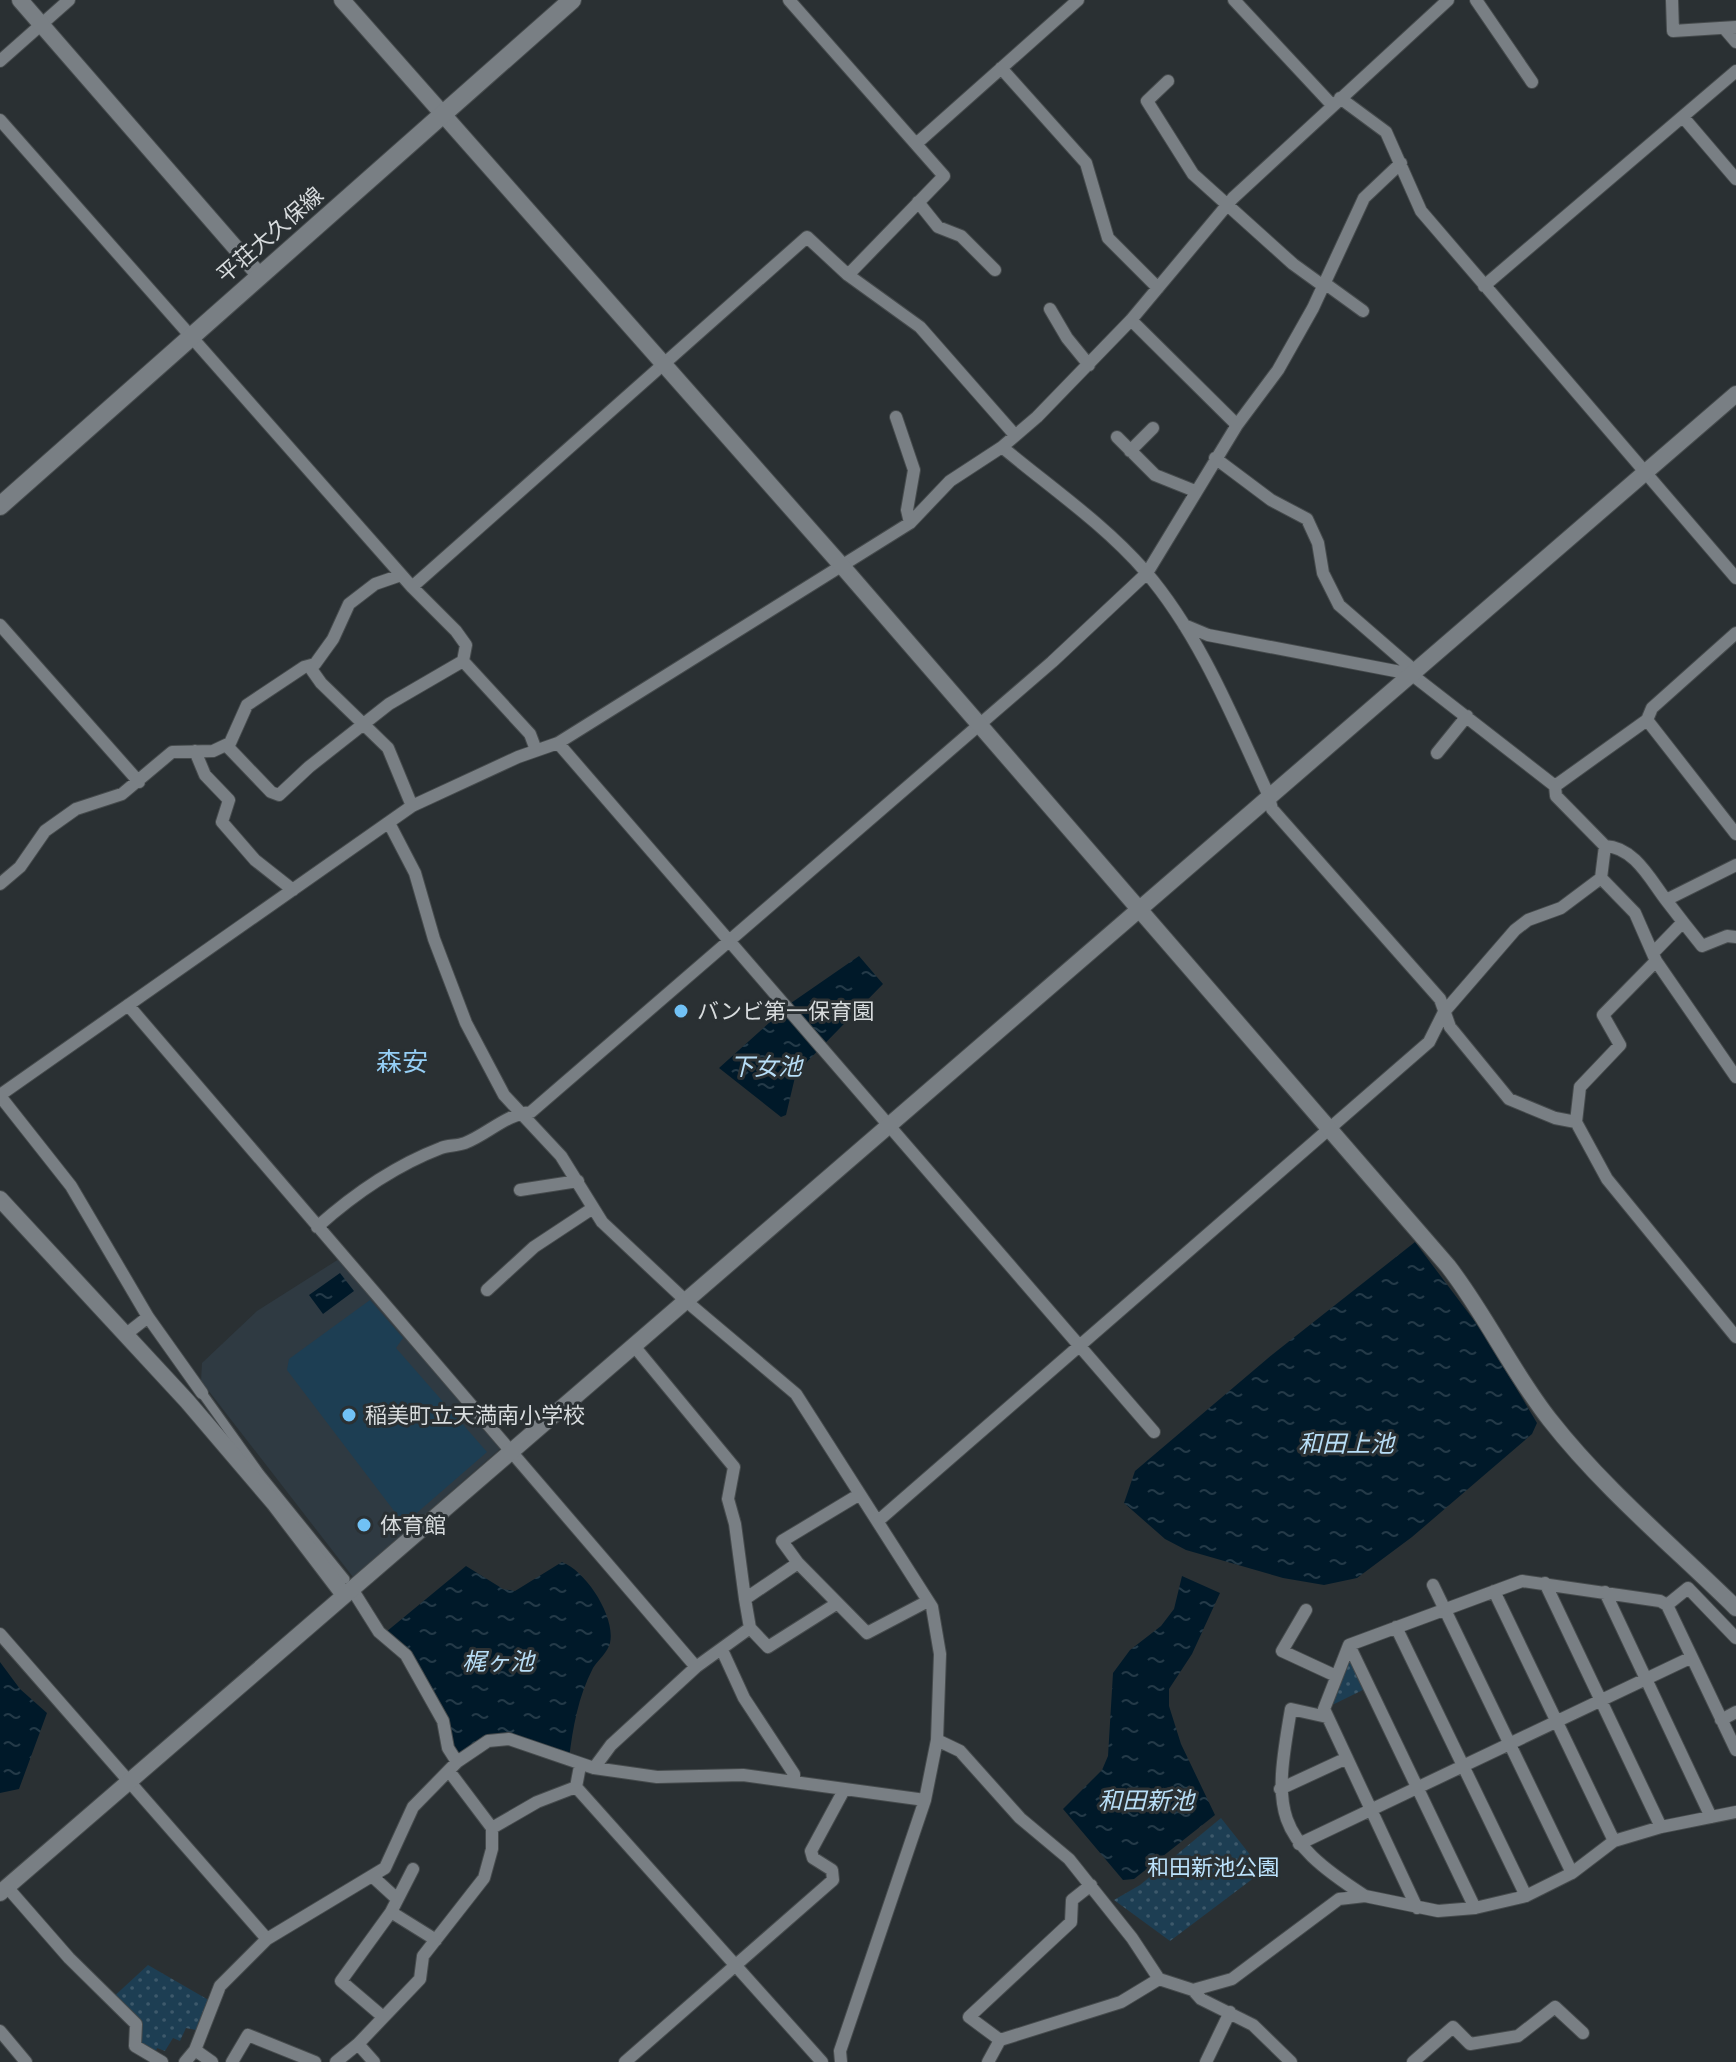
<svg xmlns="http://www.w3.org/2000/svg" width="1736" height="2062" font-family="Montserrat,'Noto Sans JP',sans-serif">
	<defs>
		<pattern id="park-dots" width="8" height="8" patternUnits="userSpaceOnUse" patternTransform="scale(2)"><rect width="8" height="8" fill="#1d3e53"/><path d="M2 2h.1M6 6h.1" fill="none" stroke="#3d596b" stroke-width="1.8" stroke-linecap="round"/></pattern>
		<pattern id="water-ripples" width="26" height="14" patternUnits="userSpaceOnUse" patternTransform="scale(2)"><rect width="26" height="14" fill="#001929"/><path d="M2 4q2-2 4 0t4 0M15 11q2-2 4 0t4 0" fill="none" stroke="#243a48"/></pattern>
	</defs>
	<rect width="100%" height="100%" fill="#2a3033"/>
	<path fill="#2f3a42" d="M339,1259L500,1449L353,1577L201,1381L202,1363L257,1311Z"/>
	<path fill="#1d3e53" d="M370,1300L403,1338L396,1348L487,1452L404,1524L287,1370L289,1359Z"/>
	<path fill="url(#park-dots)" d="M1344,1652L1369,1687L1324,1709Z
		M1221,1818L1263,1871L1170,1941L1114,1900L1140,1885Z
		M148,1965L212,2002L201,2031L186,2028L180,2041L173,2038L165,2051L157,2048L154,2057L134,2043L136,2024L110,2000Z"/>
	<path fill="url(#water-ripples)" d="M859,956L883,984L796,1073L786,1115L781,1117L719,1068L791,1003Z
		M1415,1242L1482,1331L1537,1423L1532,1434L1412,1537L1357,1578L1324,1585L1283,1578L1186,1550L1165,1539L1124,1503L1135,1471L1273,1354Z
		M340,1273L354,1291L323,1314L309,1295Z
		M562,1562C586,1571 616,1617 610,1643C608,1652 598,1660 593,1668C578,1697 573,1727 569,1759C517,1736 513,1722 461,1753L454,1751L386,1632L466,1566L503,1589L515,1591Z
		M1182,1576L1220,1593L1192,1654L1169,1689V1706L1181,1744L1215,1815L1134,1879L1123,1880L1063,1809L1102,1770L1108,1756L1113,1673L1130,1650L1161,1626L1174,1609Z
		M0,1662L20,1689L47,1713L19,1789L0,1793Z"/>
	<g fill="none" stroke-linecap="round" stroke-linejoin="round">
		<defs>
			<path id="pedestrian" d="M202,1393L260,1474L345,1579"/>
			<path id="minor" d="M789,0L944,176L848,275
				M1234,0L1332,105
				M1476,0L1532,82
				M1672,0L1673,31L1736,27
				M1724,28L1736,42
				M0,61L69,0
				M1001,68L1086,163L1108,238L1158,288
				M1168,81L1147,101L1193,174L1293,264L1322,285
				M1340,98L1386,132L1421,211L1736,578
				M1683,117L1736,179
				M0,120L412,587L456,631L466,645L463,661L530,734L536,750
				M916,144L1078,0
				M918,202L938,227L961,236L995,270
				M1323,282L1363,311
				M1484,286L1736,71
				M1050,309L1067,338L1089,365
				M1131,320L1237,425
				M896,417L914,470L907,510L910,523
				M1117,437L1155,475L1195,491
				M1002,447C1050,487 1104,524 1145,571C1200,635 1233,718 1268,794L1272,809L1440,999L1450,1027L1509,1099L1555,1118L1576,1122L1607,1179L1736,1337
				M1130,451L1153,428
				M1215,458L1271,500L1307,519L1318,543L1323,573L1339,605L1415,671
				M412,587L807,237L848,275L920,327L1014,434
				M0,625L139,782
				M1184,625L1208,635L1411,674L1555,786
				M309,666L321,683L388,748L412,806
				M1647,720L1736,834
				M558,743L1154,1432
				M226,745L271,792L279,795L309,767L389,704L463,661
				M195,751L205,775L229,800L222,822L255,860L293,890
				M1437,753L1467,716
				M1555,786L1556,796L1605,846L1601,878L1635,913L1656,961L1736,1077
				M1555,786L1647,720L1652,708L1736,633
				M389,823L415,873L434,939L466,1023L504,1095L561,1156L602,1222L686,1301L796,1394L932,1607L940,1654L937,1740L925,1800L840,2051L841,2062
				M1605,846C1634,847 1650,879 1666,900
				M0,884L20,867L45,831L76,809L122,794L172,752L213,751L230,743L247,705L304,667L315,664L333,639L349,604L375,584L401,575
				M1683,922L1666,900L1736,865
				M1653,953L1683,922L1702,946L1727,936L1736,937
				M128,1005L696,1667
				M0,1095L412,806L518,757L558,743L910,523L950,481L1002,447L1037,417L1131,320L1233,198L1448,0
				M0,1096L71,1186L148,1317L202,1393
				M1576,1122L1580,1087L1620,1045L1603,1015L1656,961
				M520,1190L578,1181
				M317,1227C354,1194 394,1166 441,1148C448,1145 457,1146 465,1143C488,1134 506,1114 531,1112L1052,662L1147,573L1237,425L1278,370L1313,308L1364,198L1401,163
				M487,1290L534,1247L593,1208
				M125,1335L148,1317
				M634,1346L734,1467L728,1499L735,1524L745,1599
				M878,1521L1429,1042L1444,1012L1515,930L1528,920L1561,908L1601,878
				M798,1563L867,1633L928,1601
				M1545,1583L1661,1827
				M1433,1585L1572,1873
				M352,1589L379,1632L406,1655L443,1721L448,1748L457,1762
				M1494,1591L1614,1841
				M1605,1592L1711,1817
				M1667,1605L1688,1588L1736,1638
				M1306,1610L1282,1651L1336,1676
				M1396,1627L1526,1896
				M750,1628L768,1647L836,1604
				M0,1634L267,1939
				M1349,1645L1475,1908
				M722,1650L744,1698L794,1774V1781
				M1327,1717L1291,1709C1273,1812 1273,1837 1365,1896
				M1721,1720L1736,1712
				M937,1740L960,1751L1020,1818L1069,1859L1132,1938L1159,1979L1193,1990L1232,1979L1339,1899L1365,1896L1438,1911L1475,1908L1526,1896L1572,1873L1614,1841L1661,1827L1736,1812
				M580,1766L576,1787L822,2062
				M594,1768L611,1745L696,1667L750,1628L745,1599L798,1563L782,1541L860,1494
				M449,1771L492,1828
				M1280,1789L1347,1758
				M1299,1844L1690,1658
				M372,1876L396,1898
				M7,1887L69,1958L136,2024L135,2046L162,2062
				M1417,1908L1324,1709L1349,1645L1522,1581L1660,1601L1667,1605L1736,1750
				M391,1912L436,1940
				M1193,1990L1201,1999L1253,2025L1291,2062
				M382,2016L341,1981L391,1912L413,1869
				M0,2031L26,2062
				M1000,2040L969,2017L1071,1922L1072,1900L1091,1885
				M195,2050L212,2062
				M185,2062L195,2050L220,1986L267,1939L385,1868L413,1807L457,1762L488,1741L509,1739L594,1768L657,1777L743,1775L925,1800
				M232,2062L248,2035L315,2062
				M336,2062L358,2044
				M374,2062L358,2044L420,1979L423,1956L484,1878L492,1849V1828L537,1802L576,1787
				M625,2062L833,1880L832,1870L813,1858L811,1851L844,1790
				M988,2062L1000,2040L1121,2002L1159,1979
				M1206,2062L1230,2012
				M1413,2062L1453,2027L1470,2044L1518,2036L1555,2007L1583,2033"/>
			<path id="tertiary" d="M20,0L260,276
				M342,0L842,566L1448,1266C1486,1315 1512,1372 1550,1420C1604,1489 1674,1547 1736,1608
				M0,1199L187,1401L274,1503L344,1595
				M0,1893L1736,394"/>
			<path id="secondary" d="M0,506L572,0"/>
		</defs>
		<use href="#pedestrian" stroke="#464b4d" stroke-width="11"/>
		<use href="#minor" stroke="#464b4d" stroke-width="14"/>
		<use href="#tertiary" stroke="#464b4d" stroke-width="18"/>
		<use href="#secondary" stroke="#464b4d" stroke-width="20"/>
		<use href="#pedestrian" stroke="#797f84" stroke-width="9"/>
		<use href="#minor" stroke="#797f84" stroke-width="12"/>
		<use href="#tertiary" stroke="#797f84" stroke-width="16"/>
		<use href="#secondary" stroke="#797f84" stroke-width="18"/>
	</g>
	<g fill="#71c1f5" stroke="#2a3033" stroke-width="3">
		<circle cx="681" cy="1011" r="8"/>
		<circle cx="349" cy="1415" r="8"/>
		<circle cx="364" cy="1525" r="8"/>
	</g>
	<g text-anchor="middle" dominant-baseline="central" stroke-width="6" stroke-linejoin="round" paint-order="stroke">
		<g font-size="22" fill="#d7dbdd" stroke="#2a3033">
			<text transform="translate(270 235) rotate(-41)">平荘大久保線</text>
		</g>
		<g font-size="22" fill="#d7dbdd" stroke="#2a3033" text-anchor="start">
			<text x="697" y="1011">バンビ第一保育園</text>
			<text x="365" y="1415">稲美町立天満南小学校</text>
			<text x="380" y="1525">体育館</text>
		</g>
		<g font-size="22" fill="#bce2fc" stroke="#2a3033">
			<text x="1213" y="1867">和田新池公園</text>
		</g>
		<g font-size="24" font-style="italic" fill="#b8def7" stroke="#2a3033">
			<text x="766" y="1066">下女池</text>
			<text x="1346" y="1443">和田上池</text>
			<text x="498" y="1661">梶ヶ池</text>
			<text x="1146" y="1800">和田新池</text>
		</g>
		<g font-size="26" fill="#95cef5" stroke="#2a3033">
			<text x="402" y="1062">森安</text>
		</g>
	</g>
</svg>
